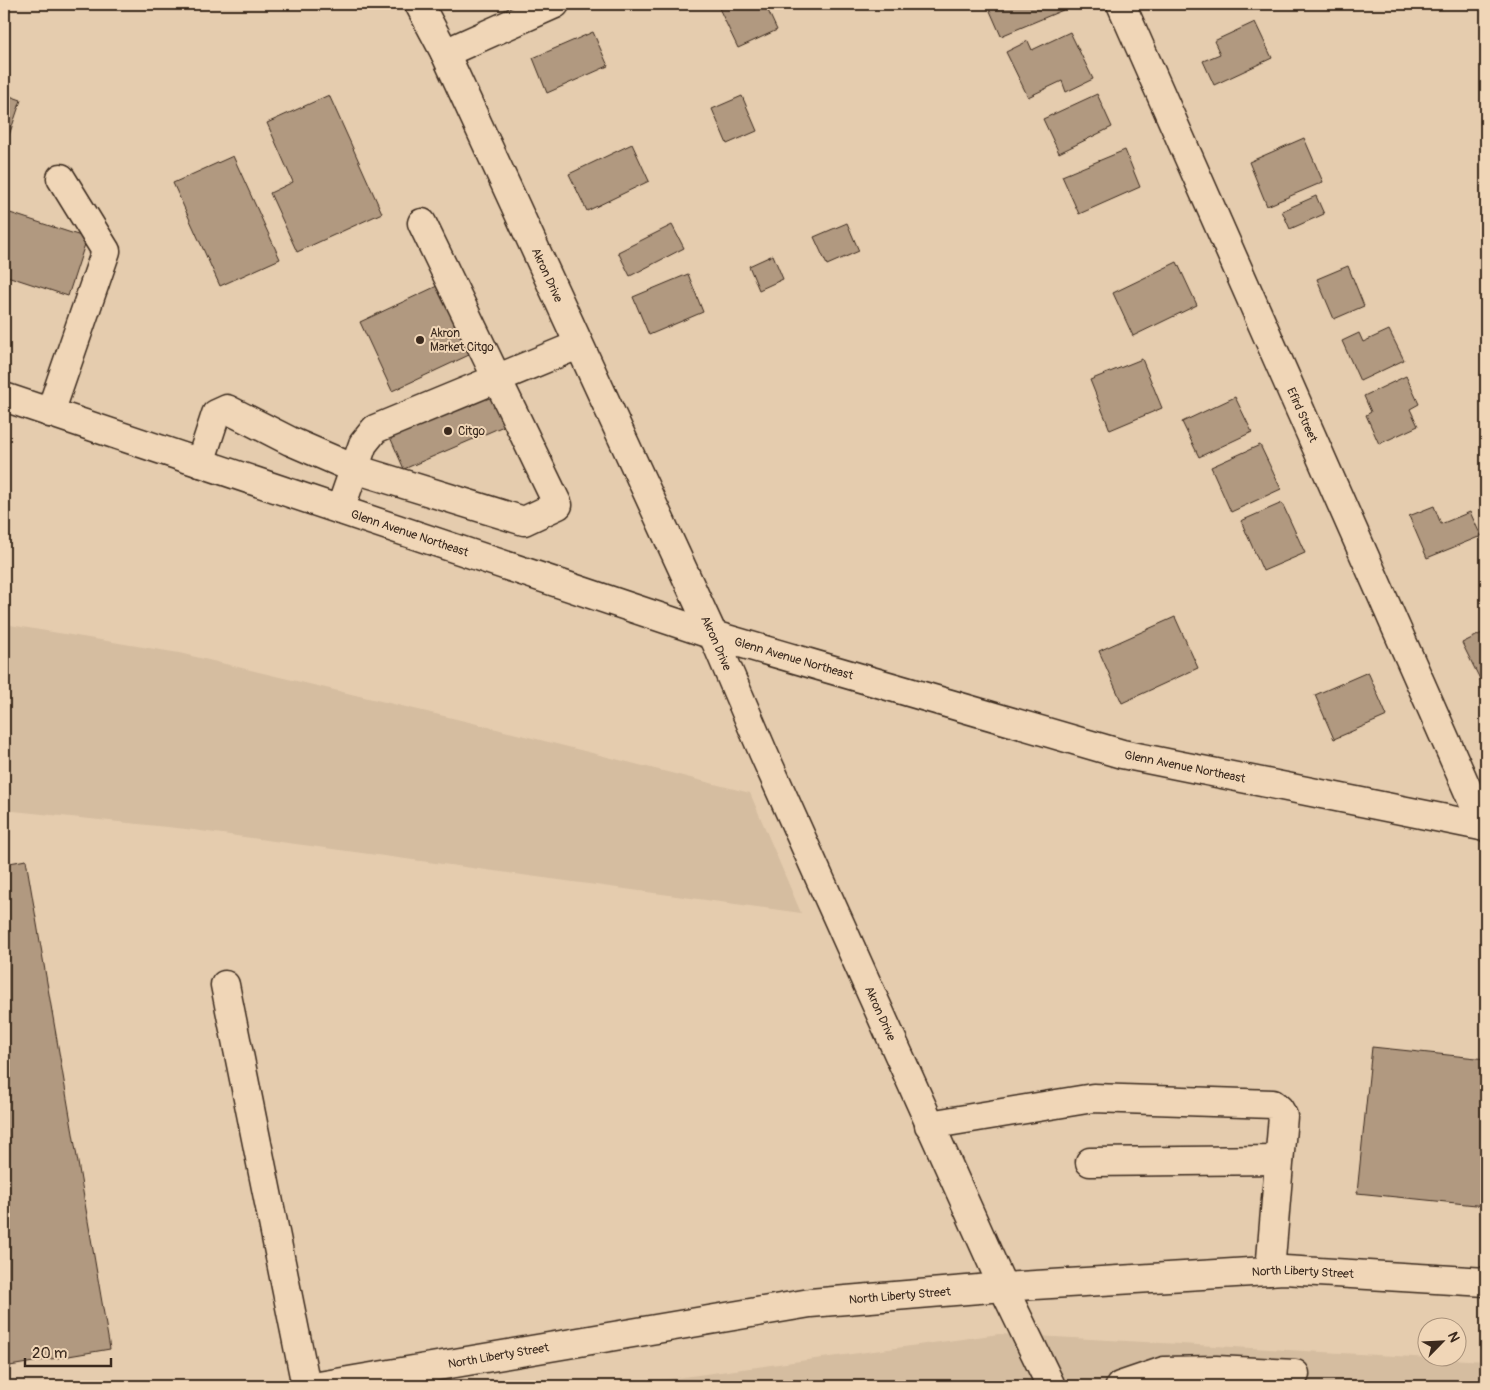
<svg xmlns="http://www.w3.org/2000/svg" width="1490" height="1390" font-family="Pangolin,sans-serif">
	<rect width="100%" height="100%" fill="#e5ccae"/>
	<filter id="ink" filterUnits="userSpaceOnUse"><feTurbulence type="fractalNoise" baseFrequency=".02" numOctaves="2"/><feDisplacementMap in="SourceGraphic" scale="10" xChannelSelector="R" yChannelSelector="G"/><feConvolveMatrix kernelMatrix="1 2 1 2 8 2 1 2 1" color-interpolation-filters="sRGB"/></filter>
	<g filter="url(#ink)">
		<path fill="#d5bda0" d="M4,624L179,653L469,722L750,793L801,913L186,829L4,810Z
			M999,1334L1486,1361V1386H617Z"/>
		<path fill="#b19980" stroke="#3b2a1e" d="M717,4H765L777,30L738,48Z
			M987,4H1061L1063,10L1001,36Z
			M1255,22L1272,58L1214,85L1203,61L1220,54L1214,41Z
			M593,32L608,66L547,93L533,58Z
			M1070,32L1093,79L1066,92L1062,81L1028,97L1006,52L1028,41L1032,50Z
			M4,94L21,100L4,150Z
			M1097,94L1112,127L1059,153L1043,119Z
			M329,95L382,213L297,252L270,193L293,182L267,123Z
			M742,96L757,131L727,144L712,109Z
			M1304,138L1323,182L1267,206L1249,162Z
			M632,144L649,181L587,211L569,174Z
			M1125,150L1140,187L1079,214L1062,176Z
			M233,156L280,259L220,286L173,183Z
			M1316,196L1324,214L1290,229L1282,211Z
			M4,211L87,238L68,296L4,275Z
			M847,223L859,251L827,265L814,237Z
			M672,225L684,248L630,276L618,252Z
			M773,255L783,279L759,290L749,266Z
			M1177,262L1197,305L1133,336L1113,293Z
			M1348,266L1364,306L1334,319L1317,279Z
			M688,274L703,312L649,335L633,297Z
			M437,286L469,355L392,391L360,322Z
			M1389,330L1404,360L1360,381L1342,341L1359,333L1363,342Z
			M1142,359L1162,408L1110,430L1090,380Z
			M1406,376L1419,404L1410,409L1418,426L1379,444L1366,415L1371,412L1364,396Z
			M492,392L506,425L404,469L390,437Z
			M1235,397L1252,432L1199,457L1182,422Z
			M1260,445L1281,489L1231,512L1211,467Z
			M1282,503L1305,553L1263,571L1241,521Z
			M1434,506L1441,524L1470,512L1481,536L1427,558L1409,516Z
			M1175,617L1198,668L1122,703L1099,651Z
			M1486,631V689H1485L1462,643Z
			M1368,672L1387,716L1334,739L1315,695Z
			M26,860L110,1349L4,1367V864Z
			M1372,1047L1486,1059V1206L1357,1193Z"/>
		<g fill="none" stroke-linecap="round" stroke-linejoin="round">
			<defs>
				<g id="minor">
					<path id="s1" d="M1121,4L1484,827"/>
					<path d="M445,53L555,4"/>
					<path id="s2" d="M4,397L713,635L1122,754L1486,827"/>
					<path d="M50,413L106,251L61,178"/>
					<path d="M200,463L216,414L227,409L290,441L355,469L524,521L558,505L422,223"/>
					<path d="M340,510L363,444L375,429L578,345"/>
					<path d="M225,985L306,1386"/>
					<path d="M929,1125L1093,1098L1273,1104L1279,1109L1283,1116L1270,1271"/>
					<path d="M1090,1162L1279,1160"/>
					<path d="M1003,1287L1051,1386"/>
					<path d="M1120,1386L1164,1371L1216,1370L1295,1374"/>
				</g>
				<g id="major">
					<path id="s3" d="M419,4L445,53L713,635L763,752L1003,1287"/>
					<path id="s4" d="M319,1386L810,1303L1003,1287L1284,1270L1486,1282"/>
				</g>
			</defs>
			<use href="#minor" stroke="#3b2a1e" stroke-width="31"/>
			<use href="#major" stroke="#3b2a1e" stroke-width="31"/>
			<use href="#minor" stroke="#f0d6b7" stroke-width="28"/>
			<use href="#major" stroke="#f0d6b7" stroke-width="28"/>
		</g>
	</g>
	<g fill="#3b2a1e" stroke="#f0d6b7" stroke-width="2">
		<circle cx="420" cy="340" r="5"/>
		<circle cx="448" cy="431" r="5"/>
	</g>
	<g text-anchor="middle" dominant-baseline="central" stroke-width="4" stroke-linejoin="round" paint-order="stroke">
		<g font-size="12" fill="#3b2a1e" stroke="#f0d6b7">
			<text stroke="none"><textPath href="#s3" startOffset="300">Akron Drive</textPath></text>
			<text stroke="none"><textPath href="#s1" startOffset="449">Efird Street</textPath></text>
			<text stroke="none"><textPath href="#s2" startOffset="428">Glenn Avenue Northeast</textPath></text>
			<text stroke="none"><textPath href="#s3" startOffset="705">Akron Drive</textPath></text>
			<text stroke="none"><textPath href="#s2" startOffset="832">Glenn Avenue Northeast</textPath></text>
			<text stroke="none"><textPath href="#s2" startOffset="1238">Glenn Avenue Northeast</textPath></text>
			<text stroke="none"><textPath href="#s3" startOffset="1110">Akron Drive</textPath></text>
			<text stroke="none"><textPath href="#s4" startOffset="992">North Liberty Street</textPath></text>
			<text stroke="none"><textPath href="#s4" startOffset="588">North Liberty Street</textPath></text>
			<text stroke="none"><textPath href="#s4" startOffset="182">North Liberty Street</textPath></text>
		</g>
		<g font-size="12" fill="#3b2a1e" stroke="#f0d6b7" text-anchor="start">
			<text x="430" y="333">Akron<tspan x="430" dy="14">Market Citgo</tspan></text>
			<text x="458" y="431">Citgo</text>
		</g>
	</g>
	<rect width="1490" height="1390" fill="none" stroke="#f0d6b7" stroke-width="20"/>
	<rect x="10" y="10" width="1470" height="1370" fill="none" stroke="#3b2a1e" stroke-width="2" filter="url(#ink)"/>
	<g transform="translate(1442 1342) rotate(66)"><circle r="24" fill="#f0d6b7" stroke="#a8917a"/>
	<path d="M0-4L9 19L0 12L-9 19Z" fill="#3b2a1e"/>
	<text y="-8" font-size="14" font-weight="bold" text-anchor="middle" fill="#3b2a1e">N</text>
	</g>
	<path d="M25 1358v8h86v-8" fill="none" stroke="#3b2a1e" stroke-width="2.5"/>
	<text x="32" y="1358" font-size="15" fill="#3b2a1e" stroke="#f0d6b7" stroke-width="4" paint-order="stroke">20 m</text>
</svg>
